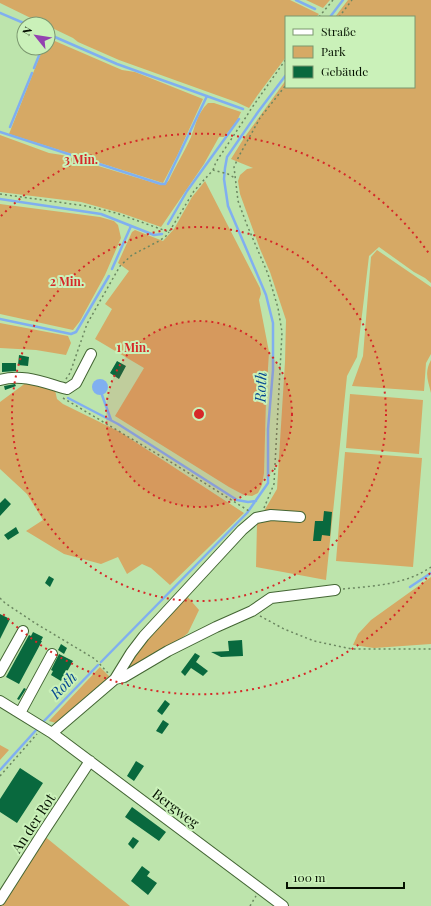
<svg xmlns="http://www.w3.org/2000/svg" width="431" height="906" font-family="'Playfair Display',serif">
	<rect width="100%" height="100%" fill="#bde4ac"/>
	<path fill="#d6a965" d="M0,0H290L319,14L316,17H286V57L257,96L249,108L236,102L119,60L78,42L73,38L48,26V24H43L0,3Z
		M306,0H330L323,8Z
		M348,0H431V283L425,278L414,272L379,247L369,256L357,357L347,376L326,580L256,567L257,523L277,489L285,362L286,320L270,272L260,249L240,194L238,181L240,175L247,169L253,168L231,159L244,138L286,80V87H414V17H335Z
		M48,38L122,70L135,72L203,99L177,156L163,183L9,134L43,48H48Z
		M208,103H214L241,112L237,121L224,137H219L204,164L161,227L121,213L81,202L0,192V135L49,153L62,155L161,185H165L169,180C176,165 185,151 191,137C196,124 197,114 208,103Z
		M205,181L260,288L261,294L259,300L269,352L266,400L264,473L262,485L258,493L252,496L244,495L229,487L115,416L144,368L95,339L112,309L105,304L129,271L118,263L132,232L135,230L163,241L174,229L192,197Z
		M0,204L100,217L114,221L118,225L121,238L105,275L80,321L73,330L0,314Z
		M377,250L431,287V354L426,363L424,391L352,386L363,356L371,257Z
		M0,323L68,336L71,343L66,355L36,350L0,348Z
		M431,360V393C428,380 424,373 431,360Z
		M27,382L55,390L57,399L63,404L120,432L244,513L170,585L151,568L142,564L127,574L118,557L101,564L64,554L26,531L43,520L27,494L0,469V402Z
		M350,394L423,400L419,454L346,448Z
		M345,452L422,458L413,567L336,561Z
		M431,577V644L374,648L353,645L358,634L371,620Z
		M186,595L199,610L188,633L183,637L131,669L121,673L129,661Z
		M100,667L111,678L56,723L49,721Z
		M0,745L9,750L0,760Z
		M43,835L130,906H0Z"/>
	<path fill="#80aff0" d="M92 387a8 8 0 1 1 16 0a8 8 0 1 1-16 0Z"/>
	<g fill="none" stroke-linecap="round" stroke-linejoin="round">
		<path stroke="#80aff0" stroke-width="2.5" d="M296,0L315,9
			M0,13L26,24
			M330,17L343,0
			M48,34L117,64L243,109
			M34,68L42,48
			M10,127L32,73
			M0,132L161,184H165L207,96
			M0,199L101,214L154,235L162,234
			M168,224L187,191L239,119
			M112,269L131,226
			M0,319L71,334L76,332L109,276
			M102,395L111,420
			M68,398L118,424L237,500L248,502L256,501
			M410,587L431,573
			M101,662L247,513L268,483V429L273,370V323L266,295L228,206L224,179L225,168L227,157L258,112L286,75
			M44,721L98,665
			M0,770L37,729"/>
	</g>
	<path fill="#09693e" d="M19,355L29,357L28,366L18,365Z
		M117,361L126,366L119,379L110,373Z
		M2,363H16V371L2,372Z
		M15,384L16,386L5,390L4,386Z
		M5,498L11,504L0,516V503Z
		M324,511L332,512L330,536L322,535L321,541H313L315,521H323Z
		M16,527L19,533L8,540L4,535Z
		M49,576L54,579L50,587L45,583Z
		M0,614L10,619L0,639Z
		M33,632L43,637L41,641H42L19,684L6,677L29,635L31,636Z
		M242,640L243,656L221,657L211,652L229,651L228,641Z
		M61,644L67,648L64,654L58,650Z
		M195,653L200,656L196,662L208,671L203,676L191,668L185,676L181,672Z
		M59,654L73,661L64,677L63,676L61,681L51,675L53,671L51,670Z
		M24,688L26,689L19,700L17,699Z
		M165,700L170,704L162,715L157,711Z
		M163,720L169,724L162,734L156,731Z
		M136,761L144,766L134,781L127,776Z
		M20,768L43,783L17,823L0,812V799Z
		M132,807L166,832L159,841L125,817Z
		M133,837L139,841L133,849L128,844Z
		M142,866L150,872L147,876L157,883L148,895L131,881Z"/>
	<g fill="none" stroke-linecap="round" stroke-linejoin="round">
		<defs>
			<path id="minor" d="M0,380C22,373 45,383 67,389L76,383L91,354
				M0,672L23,631
				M115,679L124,677L168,651L216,627L252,611L271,598L335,590
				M0,701L52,733L115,679L131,653L144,636L242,530L256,518L271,515L300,517
				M20,713L52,654
				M52,733L283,906
				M0,900L44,831L90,761"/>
		</defs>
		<use href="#minor" stroke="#436533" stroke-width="12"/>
		<path stroke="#6b8660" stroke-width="1.5" stroke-dasharray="2 3" stroke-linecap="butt" d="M319,17L333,0
			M339,17L352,0
			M213,170L216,162L246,117L251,109L286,59
			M0,194L86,206L116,213L169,232L194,191L213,170L228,174L235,178
			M66,379L70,373L87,324L120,266L132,255L159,241L166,236L169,232
			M63,398L179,467L249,511
			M264,508L274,484L282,332L278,308L268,274L247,225L238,201L234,167L239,156L260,118L286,85
			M343,589C373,586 405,585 431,567
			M0,598L5,603L35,623L95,659L108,673
			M260,616L284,629L314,641L352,649H431
			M0,776L37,734
			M250,906L256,896"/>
		<use href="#minor" stroke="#fff" stroke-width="10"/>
	</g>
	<circle cx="199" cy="414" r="93" fill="#d62828" fill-opacity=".12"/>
	<g fill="none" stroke="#d62828" stroke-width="2" stroke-dasharray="2 4">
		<circle cx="199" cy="414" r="93"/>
		<circle cx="199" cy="414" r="187"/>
		<path d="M430 573A280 280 0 0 1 1 612M1 216A280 280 0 0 1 430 255"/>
	</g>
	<g text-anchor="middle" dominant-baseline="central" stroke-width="4" stroke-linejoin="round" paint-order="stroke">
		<g font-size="14" fill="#051101" stroke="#caf1b9">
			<text transform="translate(176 808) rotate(37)">Bergweg</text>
			<text transform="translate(33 823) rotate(-57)">An der Rot</text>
		</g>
		<g font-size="15" font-style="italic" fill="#074993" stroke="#caf1b9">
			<text transform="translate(260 387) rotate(-88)">Roth</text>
			<text transform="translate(63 685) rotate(-46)">Roth</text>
		</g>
	</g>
	<circle cx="199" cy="414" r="6" fill="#d62828" stroke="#caf1b9" stroke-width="2"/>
	<g font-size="12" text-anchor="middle" font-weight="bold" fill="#d62828" stroke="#caf1b9" stroke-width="4" stroke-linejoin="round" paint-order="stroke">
		<text x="81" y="164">3 Min.</text>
		<text x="67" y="286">2 Min.</text>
		<text x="133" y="352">1 Min.</text>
	</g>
	<rect x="285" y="16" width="130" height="72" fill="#caf1b9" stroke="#7b976f"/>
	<rect x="293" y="29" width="20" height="6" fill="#ffffff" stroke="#7b976f"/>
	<text x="321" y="36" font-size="12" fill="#051101">Straße</text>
	<rect x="293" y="46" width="20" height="12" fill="#d6a965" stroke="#7b976f"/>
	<text x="321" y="56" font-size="12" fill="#051101">Park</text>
	<rect x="293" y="66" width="20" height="12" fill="#09693e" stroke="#7b976f"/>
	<text x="321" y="76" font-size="12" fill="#051101">Gebäude</text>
	<g transform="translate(36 36) rotate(300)"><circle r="19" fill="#caf1b9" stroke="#7b976f"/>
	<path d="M0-3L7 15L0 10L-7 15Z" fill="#9341b0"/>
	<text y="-6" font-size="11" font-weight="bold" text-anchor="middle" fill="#051101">N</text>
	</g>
	<path d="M287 882v6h117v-6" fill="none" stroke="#051101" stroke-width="2"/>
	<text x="293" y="882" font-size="12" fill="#051101" stroke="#caf1b9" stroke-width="3" paint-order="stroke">100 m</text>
</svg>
